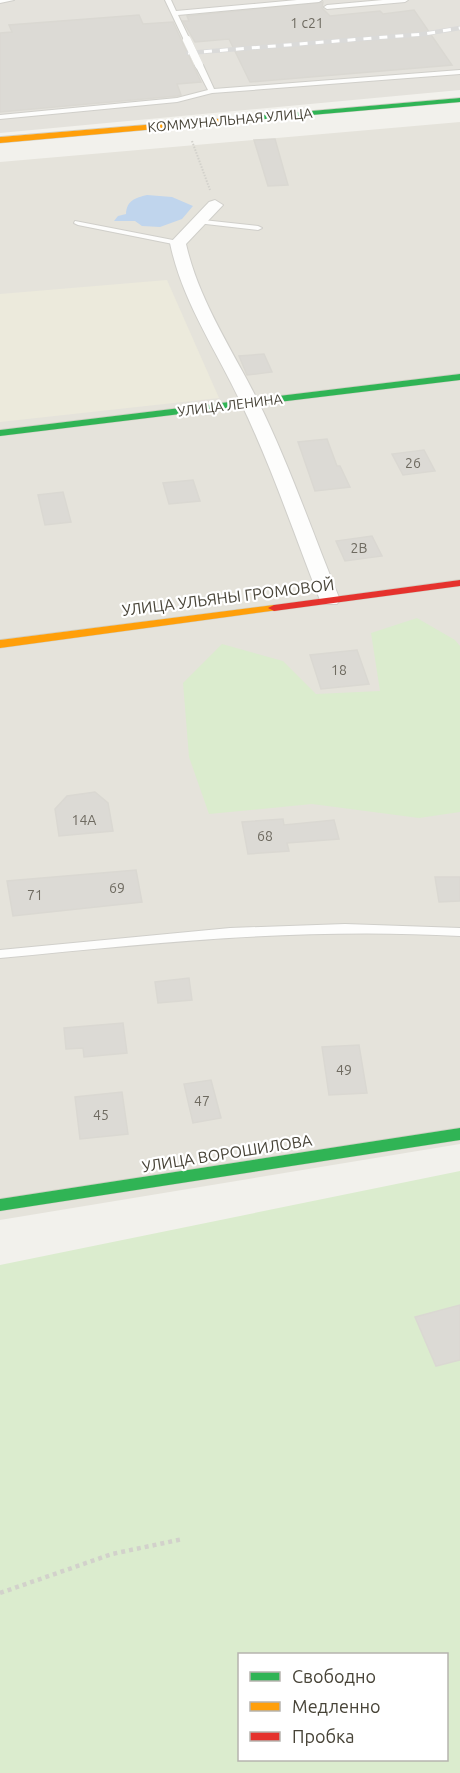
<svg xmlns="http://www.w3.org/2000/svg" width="460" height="1773" font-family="Ubuntu,sans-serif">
	<rect width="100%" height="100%" fill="#f2f1ec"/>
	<path fill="#e5e3db" d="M460,122V1144L0,1220V162Z"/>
	<path fill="#e4e2dc" d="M0,0H460V90L0,133Z"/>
	<path fill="#eceadc" d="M167,280L219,398L0,422V294Z"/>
	<path fill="#dbecce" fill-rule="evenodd" d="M417,618L455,640L460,646V812L419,818L312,804L209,814L189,757L183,683L222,644L283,661L316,694L380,691L371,633Z
		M460,1171V1773H0V1265ZM240,1654H446V1760H240Z"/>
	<path fill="#c0d5ed" d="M147,195L172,197L193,206L182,219L160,227L142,226L135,221H114L118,216L126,214C127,200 135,198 147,195Z"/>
	<path fill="#dcdad5" stroke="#dad8d2" stroke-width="1.5" d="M323,2L322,8L330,16L380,11L383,14L414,10L452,65L250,82L229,39L195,42L183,21H189L187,16Z
		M139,15L143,24L173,22L201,82L177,84L181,95L177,96L0,112V33L12,32L9,25Z
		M275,139L288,185L268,186L254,140Z
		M264,354L272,372L247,375L239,356Z
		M327,439L337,466H340L350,487L315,491L298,442Z
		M424,450L435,471L403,475L392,454Z
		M193,480L200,501L169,504L163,483Z
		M63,492L71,522L45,525L38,495Z
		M372,536L382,556L345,561L336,541Z
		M357,650L369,684L321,689L310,655Z
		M95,792L108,803L113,831L59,836L55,809L67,796Z
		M283,819L284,825L334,820L339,839L287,843L289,851L248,854L242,822Z
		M136,870L142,902L13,916L7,881Z
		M435,877H460V901L439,902Z
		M189,978L192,1000L158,1003L155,982Z
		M123,1023L127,1053L84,1057L83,1048L66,1049L64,1028Z
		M359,1045L367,1093L329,1095L322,1047Z
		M211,1080L221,1118L193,1123L184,1084Z
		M122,1092L128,1134L80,1139L75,1097Z
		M460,1305V1360L436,1366L415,1317Z"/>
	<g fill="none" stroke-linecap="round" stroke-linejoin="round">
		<defs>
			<path id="lane" d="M0,0H14L0,3Z
				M165,0H171L176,11L297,0H322L319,2L178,15L190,40L187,42L184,40Z
				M383,0H408L405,2L327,9L324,7L327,5Z
				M199,63L203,65L214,89L460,70V74L212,93L177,102L0,119V115L177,98L208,90L195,65Z
				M194,219L258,226L262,228L258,230L197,223H194Z
				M75,221L178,241L182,243L178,245L78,225L74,223Z
				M345,924L460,928V936C303,927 156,943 0,958V950L230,928Z"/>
			<path id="street" d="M215,200L223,205L186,244C199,301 232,349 258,401C290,466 313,534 340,600L337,604H323L320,600C294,534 271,465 240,401C215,348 182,301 170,243L209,202Z"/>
			<path id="fast" d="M460,98V102L253,120L249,118L253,116Z
				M460,374V380L0,436V430Z
				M460,1128V1140L0,1211V1199Z"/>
			<path id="slow" d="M253,116L257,118L256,120L0,143V137Z
				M274,605L278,606L280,608L278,610L0,648V640Z"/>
			<path id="jam" d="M460,580V586L274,611L268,608L274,605Z"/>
		</defs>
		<use href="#lane" stroke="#d0cfca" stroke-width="2"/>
		<use href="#street" stroke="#d0cfca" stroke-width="2"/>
		<use href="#fast" stroke="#d0cfc4" stroke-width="1"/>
		<use href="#slow" stroke="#d0cfc4" stroke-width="1"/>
		<use href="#jam" stroke="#d0cfc4" stroke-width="1"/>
		<path stroke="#d2d1cb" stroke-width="2" stroke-dasharray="1.5 1.5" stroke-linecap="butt" d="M192,141L210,190"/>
		<path stroke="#d2d1cb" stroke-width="4.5" stroke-dasharray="4 4" stroke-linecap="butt" d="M0,1593L112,1554L183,1539"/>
		<use href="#lane" fill="#fdfdfc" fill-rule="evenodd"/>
		<use href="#street" fill="#fdfdfc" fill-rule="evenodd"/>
		<use href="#fast" fill="#30b455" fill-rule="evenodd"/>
		<use href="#slow" fill="#ff9f0a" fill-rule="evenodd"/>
		<use href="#jam" fill="#e5322d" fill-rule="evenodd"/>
		<defs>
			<path id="rail" d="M188,53L424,34L460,28"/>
		</defs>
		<use href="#rail" stroke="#dadad9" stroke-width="4.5"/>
		<use href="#rail" stroke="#fff" stroke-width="3" stroke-dasharray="8" stroke-linecap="butt"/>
		<defs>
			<path id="lane-bridge" d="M187,40L199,65"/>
		</defs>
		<use href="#lane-bridge" stroke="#d0cfca" stroke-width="8" stroke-linecap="butt"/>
		<use href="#lane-bridge" stroke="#fdfdfc" stroke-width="8"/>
	</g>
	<g text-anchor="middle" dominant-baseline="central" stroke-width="4.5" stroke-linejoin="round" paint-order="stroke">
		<g font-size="14" fill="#6e6a60">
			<text x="307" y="23">1 с21</text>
			<text x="413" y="463">26</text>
			<text x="359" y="548">2В</text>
			<text x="339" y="670">18</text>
			<text x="84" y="820">14А</text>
			<text x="265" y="836">68</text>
			<text x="117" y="888">69</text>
			<text x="35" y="895">71</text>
			<text x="344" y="1070">49</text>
			<text x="202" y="1101">47</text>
			<text x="101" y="1115">45</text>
		</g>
		<g font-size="14" fill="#484438" stroke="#fff">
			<text transform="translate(230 120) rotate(-5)">КОММУНАЛЬНАЯ УЛИЦА</text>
			<text transform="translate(230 405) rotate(-7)">УЛИЦА ЛЕНИНА</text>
		</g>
		<g font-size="16" fill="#484438" stroke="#fff">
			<text transform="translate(228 597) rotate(-7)">УЛИЦА УЛЬЯНЫ ГРОМОВОЙ</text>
			<text transform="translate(227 1153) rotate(-9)">УЛИЦА ВОРОШИЛОВА</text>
		</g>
	</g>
	<rect x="238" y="1653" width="210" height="108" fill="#ffffff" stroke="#b6b4af" stroke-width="1.5"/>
	<rect x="250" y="1672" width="30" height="9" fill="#30b455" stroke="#b6b4af" stroke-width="1.5"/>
	<text x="292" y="1683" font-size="18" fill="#484438">Свободно</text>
	<rect x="250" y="1702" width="30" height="9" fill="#ff9f0a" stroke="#b6b4af" stroke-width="1.5"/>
	<text x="292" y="1713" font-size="18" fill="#484438">Медленно</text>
	<rect x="250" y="1732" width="30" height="9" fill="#e5322d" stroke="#b6b4af" stroke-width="1.5"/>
	<text x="292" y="1743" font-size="18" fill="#484438">Пробка</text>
</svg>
